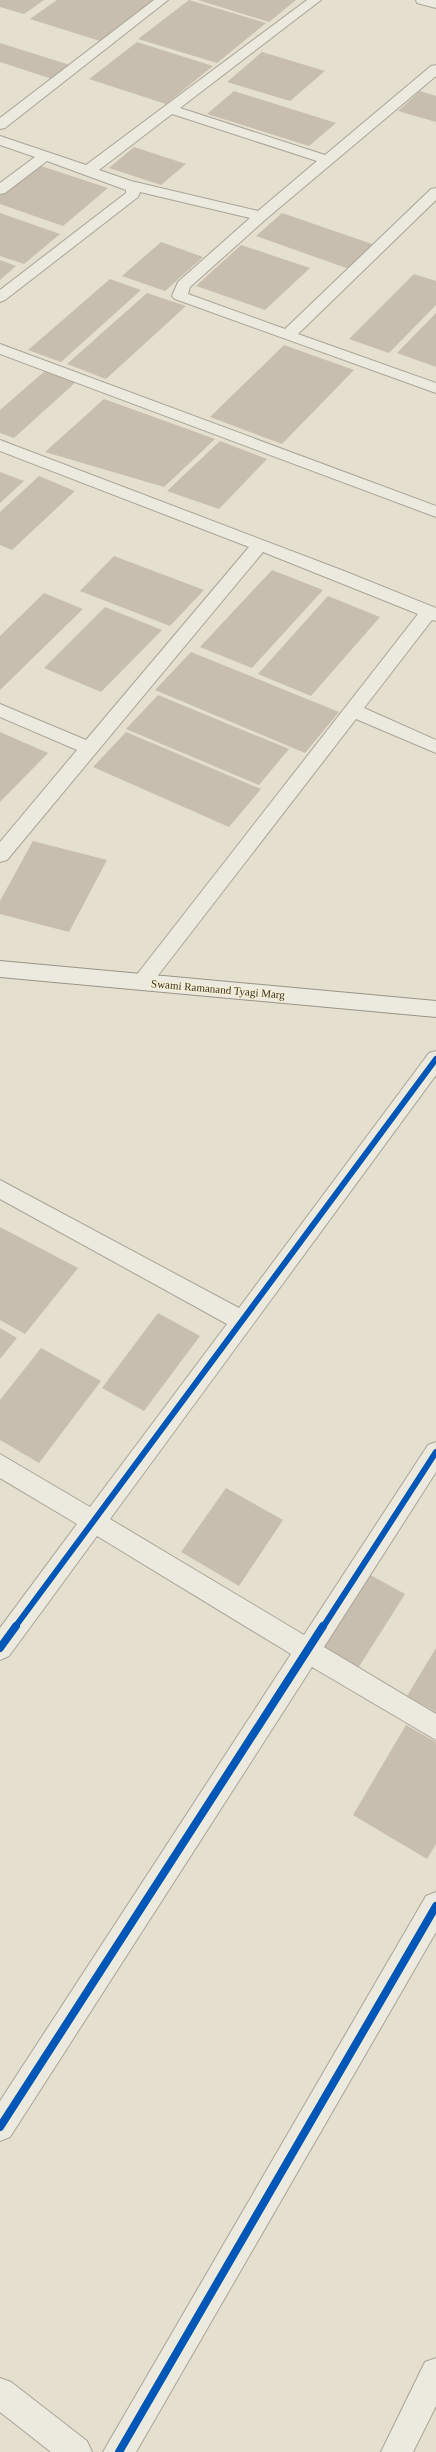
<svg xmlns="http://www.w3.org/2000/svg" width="436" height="2452" font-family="'Times New Roman',serif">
	<rect width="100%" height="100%" fill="#e4dfce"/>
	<path fill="#c7beaf" d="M0,0H44L24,14L0,7Z
		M57,0H153L100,41L30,19Z
		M189,0L266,23L217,63L138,39Z
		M198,0H296L269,22Z
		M137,42L213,66L166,104L89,79Z
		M0,43L70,65L52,79L0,62Z
		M262,52L325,71L290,101L227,82Z
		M234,91L336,123L309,146L207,114Z
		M420,91L436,96V122L398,111Z
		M134,147L186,164L161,185L109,168Z
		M38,165L108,188L63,226L0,204V195Z
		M0,213L60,234L24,264L0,256Z
		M282,213L375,245L349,269L256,236Z
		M161,242L203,257L165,291L122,276Z
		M241,245L310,268L265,310L196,286Z
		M0,260L16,266L0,280Z
		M414,274L436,281V305L389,353L349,339Z
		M110,279L141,290L61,362L28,350Z
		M147,293L186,306L106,379L67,364Z
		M436,313V367L397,353Z
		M284,345L354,370L282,444L210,417Z
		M46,370L77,381L14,438L0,433V410Z
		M104,399L215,439L164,487L45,452Z
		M220,441L267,459L219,509L167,491Z
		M0,472L24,481L0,503Z
		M39,476L75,491L12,550L0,545V512Z
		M114,556L204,590L170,626L80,591Z
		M272,570L323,590L252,668L200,647Z
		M44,593L83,609L0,690V636Z
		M328,596L380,617L311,696L258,674Z
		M105,607L162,630L101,692L44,668Z
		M191,652L339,712L305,753L155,690Z
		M158,695L289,749L259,785L126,729Z
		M0,732L48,753L0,802Z
		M126,732L261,789L229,827L93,767Z
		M33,841L107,860L69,932L0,914V901Z
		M0,1227L78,1268L25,1334L0,1320Z
		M158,1313L200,1336L144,1411L102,1388Z
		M0,1328L17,1338L0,1359Z
		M41,1348L101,1381L39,1463L0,1440V1400Z
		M226,1488L283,1520L239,1586L181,1552Z
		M363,1571L405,1594L355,1673L313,1650Z
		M436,1648V1712L407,1696Z
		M406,1725L436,1742V1844L427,1859L353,1815Z"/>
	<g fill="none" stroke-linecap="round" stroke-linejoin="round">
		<defs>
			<path id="street" d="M154,0H168L5,128L0,129V118Z
				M307,0H321L180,108L325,155L431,66L436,65V76L266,219L190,287L188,294L285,329L431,189L436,188V200L298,334L436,383V393L175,299L172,296L178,282L250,218L140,192L138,197L5,300L0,302V290L126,193V190L47,161L5,193L0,194V183L35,157L0,145V136L86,165ZM172,114L317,161L258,211L131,181L99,170Z
				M416,0H436V8L417,3Z
				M0,344L436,506V517L0,354Z
				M0,440L344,571L436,608V621L432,620L364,708L436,740V753L356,719L149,987L142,990L135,987L132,982L135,977L418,614L263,552L7,860L0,862V842L77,750L0,717V704L86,740L249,547L0,451Z
				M436,1051V1075L110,1519L304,1635L428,1445L436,1442V1472L324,1647L436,1714V1740L312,1667L10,2137L0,2141V2101L291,1654L97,1536L9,1656L0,1660V1628L77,1524L0,1478V1454L90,1507L227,1324L0,1199V1180L239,1308L429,1053Z
				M436,1892V1932L136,2452H103L426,1896Z
				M436,2358V2406L413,2452H381L425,2362Z
				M0,2378L11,2382L87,2441L92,2452H51L0,2412Z"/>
			<path id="secondary" d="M0,961L436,1001V1017L0,977Z"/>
		</defs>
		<use href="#street" stroke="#a9a497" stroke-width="2"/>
		<use href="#secondary" stroke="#999487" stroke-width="2"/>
		<use href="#street" fill="#ece9df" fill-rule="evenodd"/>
		<use href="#secondary" fill="#ece9df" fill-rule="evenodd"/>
		<defs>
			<path id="cycleway-far1" d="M15,1627L436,1059
				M323,1627L436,1452"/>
			<path id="cycleway" d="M0,1648L16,1626
				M0,2127L323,1626
				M119,2452L436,1906"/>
		</defs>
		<use href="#cycleway-far1" stroke="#f4efd4" stroke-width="8"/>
		<use href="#cycleway" stroke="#f4efd4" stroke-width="10"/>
		<use href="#cycleway-far1" stroke="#0057b8" stroke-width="6"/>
		<use href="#cycleway" stroke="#0057b8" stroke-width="8"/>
	</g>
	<g text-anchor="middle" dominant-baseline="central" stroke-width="3" stroke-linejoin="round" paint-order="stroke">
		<g font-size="11" fill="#382e1f" stroke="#f4efd4">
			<text transform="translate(218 989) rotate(5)">Swami Ramanand Tyagi Marg</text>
		</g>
	</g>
</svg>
